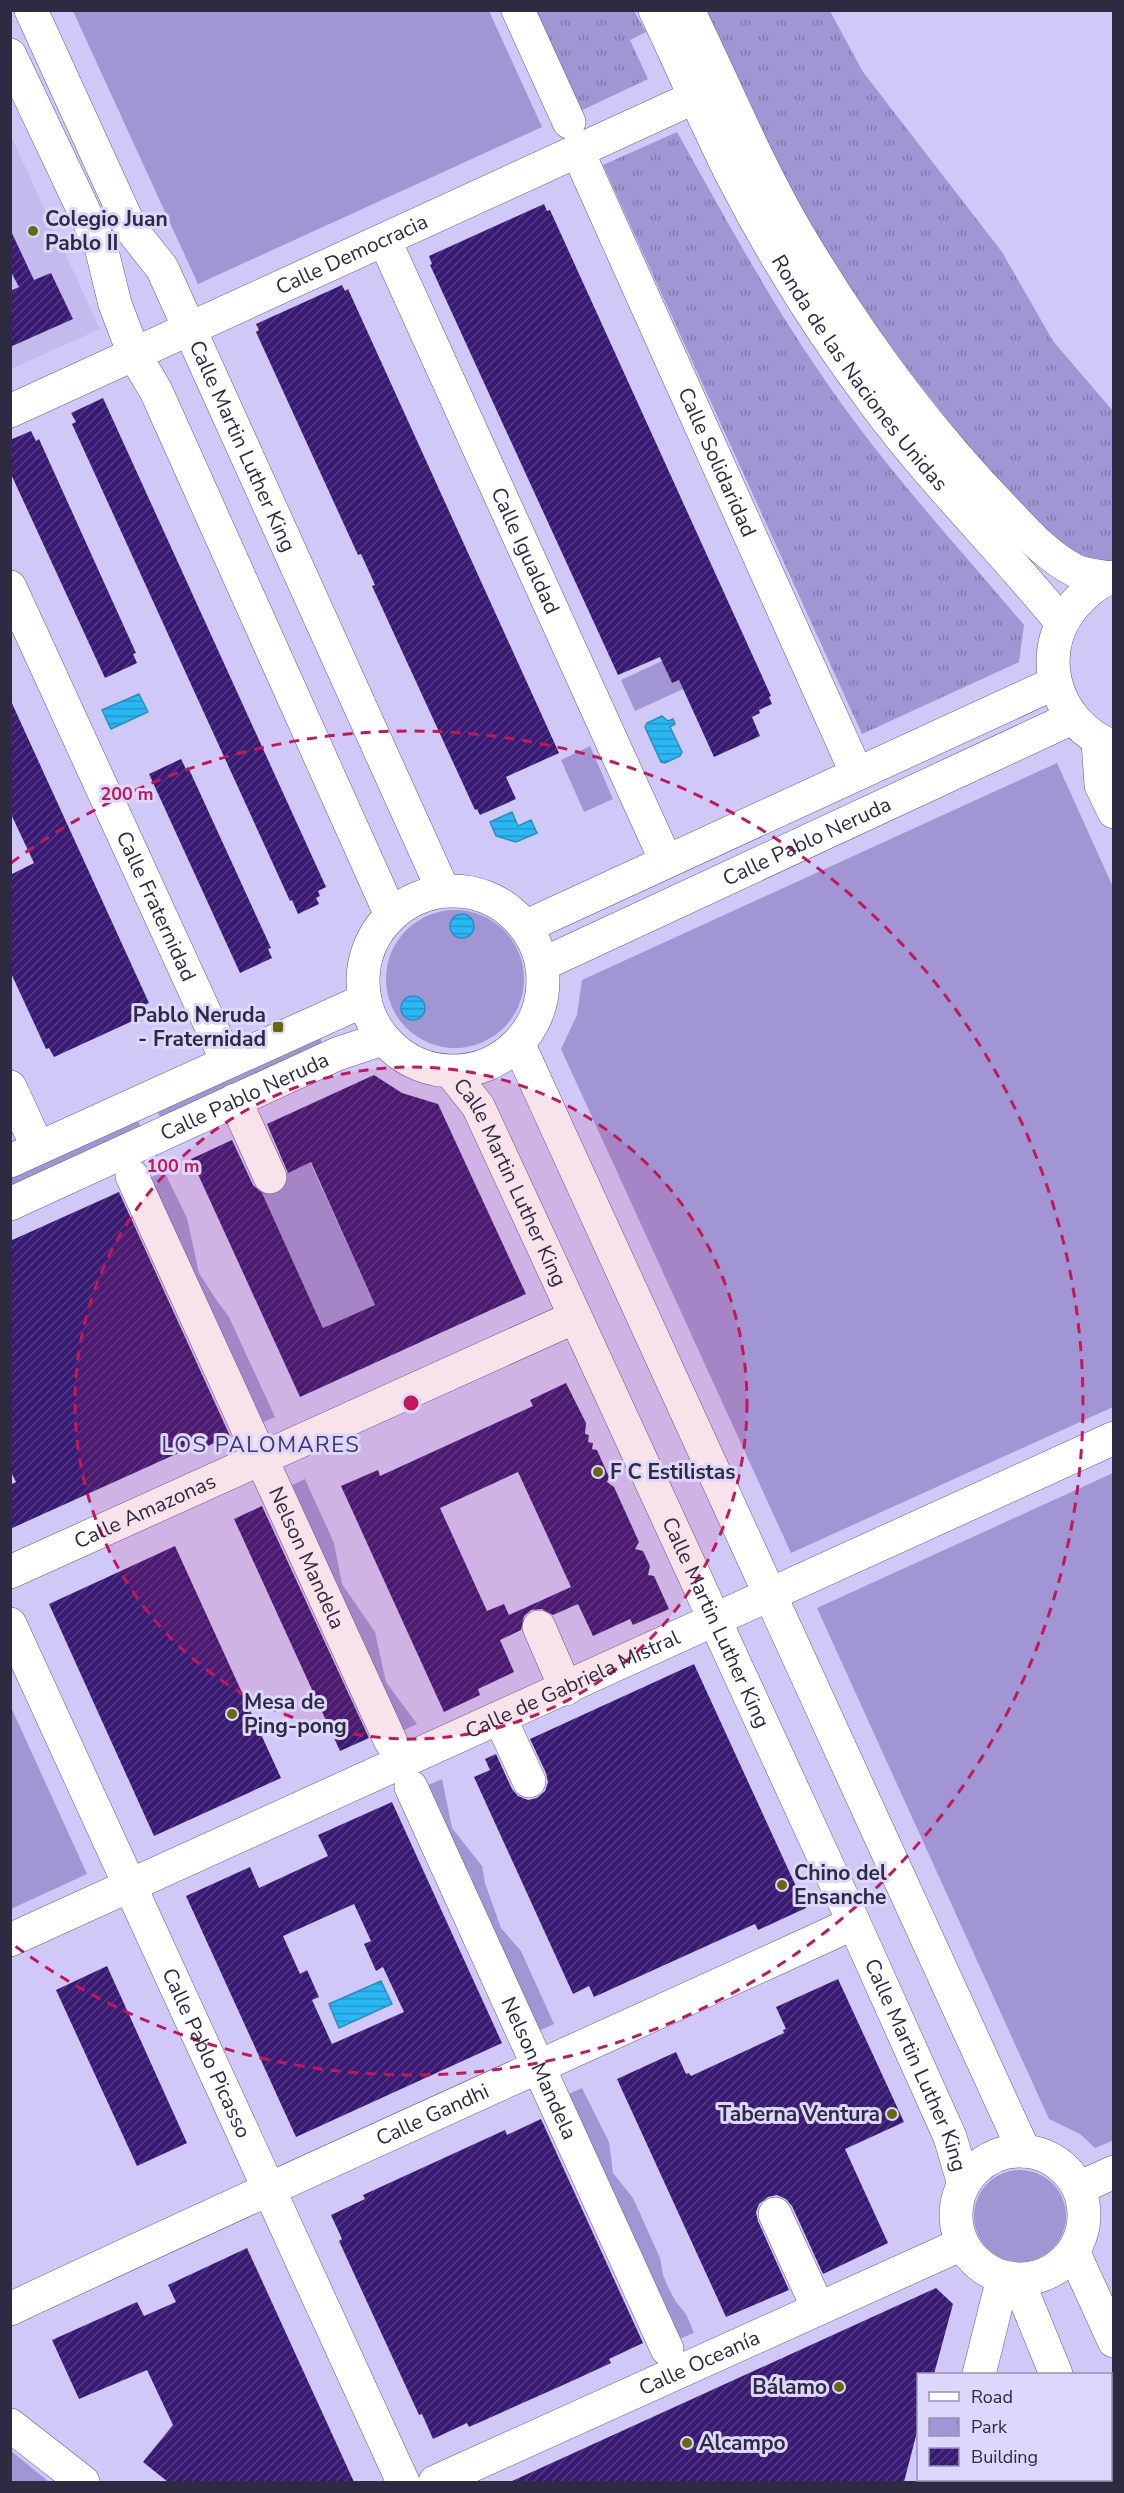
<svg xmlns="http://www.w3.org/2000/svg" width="1124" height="2493" font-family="'Nunito Sans',sans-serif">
	<defs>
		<pattern id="park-tufts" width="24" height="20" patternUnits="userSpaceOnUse" patternTransform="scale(1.5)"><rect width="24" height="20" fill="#a195d4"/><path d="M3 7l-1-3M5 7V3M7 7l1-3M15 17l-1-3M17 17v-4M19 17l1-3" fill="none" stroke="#847aae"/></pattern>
		<pattern id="water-rules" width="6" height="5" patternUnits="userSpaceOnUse" patternTransform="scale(1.5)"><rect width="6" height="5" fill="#29b8f3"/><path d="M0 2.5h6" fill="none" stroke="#2496c6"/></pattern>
		<pattern id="building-hatch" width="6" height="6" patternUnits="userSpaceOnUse" patternTransform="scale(1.5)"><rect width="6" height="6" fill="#391a73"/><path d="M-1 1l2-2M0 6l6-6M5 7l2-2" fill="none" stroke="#543b84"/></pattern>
	</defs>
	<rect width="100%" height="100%" fill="#d0c9f7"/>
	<path fill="#c3bbee" d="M10,134L100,329L11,369H10Z"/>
	<path fill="#a195d4" d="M73,11H489L542,127L198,284Z
		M662,661L672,683L679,680L683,689L635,711L621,680Z
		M590,746L613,799L584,812L561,760Z
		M1057,763L1113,887V1407L791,1553L561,1049L577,1015L582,980Z
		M386 979a69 69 0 1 1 138 0a69 69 0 1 1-138 0Z
		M318,1033L324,1047L162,1121L156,1108Z
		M136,1117L142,1129L11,1189L10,1174Z
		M310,1162L375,1305L323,1328L258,1186Z
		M164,1171L187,1218L199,1273L215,1298L229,1317L275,1417L250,1428L143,1181Z
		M1113,1473L1114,2140L1095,2148L1080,2134L1049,2119L817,1608Z
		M305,1479L334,1543L342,1584L375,1632L386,1682L417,1724L391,1736L284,1489Z
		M10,1705L87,1874L11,1909H10Z
		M442,1779L452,1828L482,1866L485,1883L501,1928L521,1951L554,2024L532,2034L479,1923L471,1876L415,1791Z
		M582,2088L609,2142L613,2173L633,2198L660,2258L663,2275L668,2287L676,2302L686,2314L694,2333L667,2344L556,2100Z
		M974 2216a46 46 0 1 1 92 0a46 46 0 1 1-92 0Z
		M11,2451L49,2482H11Z
		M993,2480H1069L1071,2482H993Z"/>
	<path fill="url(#park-tufts)" d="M527,11H634L646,32L630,40L648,79L574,114Z
		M705,11H830L863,72L1002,252L1053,341L1113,411V562L1091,565L1069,555L994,479L907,368L832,265L770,152Z
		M677,132C722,212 765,292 816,367C877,459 953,541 1024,625L1019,662L862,734L603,165Z"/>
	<path fill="url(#water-rules)" stroke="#2a8dbe" stroke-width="1.5" d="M139,694L148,712L111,729L102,710Z
		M662,716L668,721L673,719L675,724L670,727L682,752L680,756L665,763L661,762L645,727L647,723Z
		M512,812L518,826L531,820L537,833L516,842L496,836L490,822Z
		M450 926a12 12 0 1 1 24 0a12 12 0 1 1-24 0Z
		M401 1008a12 12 0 1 1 24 0a12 12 0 1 1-24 0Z
		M381,1981L392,2004L339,2028L329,2004Z"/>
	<path fill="url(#building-hatch)" fill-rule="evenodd" d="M544,204L547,211L550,210L771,696L769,697L772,704L759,710L760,713L752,717L760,736L714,757L679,680L672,683L660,657L618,675L430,265L432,264L429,256Z
		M10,229L34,280L51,273L73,319L10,347V291L19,287L10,270Z
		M342,285L345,291L348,289L559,753L506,777L516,799L480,815L477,809L475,810L372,586L375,585L361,554L358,555L256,332L259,330L256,324Z
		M103,398L326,887L318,891L320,896L316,898L319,904L298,914L292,900L290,901L72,424L76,422L71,413Z
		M31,431L36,441L39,439L136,653L133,654L137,663L105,678L10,472V440Z
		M10,699L149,1003L146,1004L150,1013L54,1057L49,1048L46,1049L10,971V875L34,863L10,812Z
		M181,759L186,769L188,767L271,948L268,949L272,958L240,973L149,774Z
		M374,1075L402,1093L438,1104L526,1294L300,1397L191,1159L232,1140L253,1185L262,1193L323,1328L375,1305L311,1162L288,1173L267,1124Z
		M119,1192L230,1436L199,1450L196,1445L10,1529V1485L16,1482L10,1470V1241Z
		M566,1383L586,1423L585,1434L589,1435L588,1442L593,1443L592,1449L597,1450L609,1477L607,1482L614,1487L639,1542L635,1549L643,1551L650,1566L648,1575L654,1576L669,1609L633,1625L630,1619L593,1636L578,1604L553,1615L542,1609L531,1610L524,1616L521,1630L500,1640L514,1672L478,1689L480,1695L444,1712L341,1486L378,1470L380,1476L533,1406L530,1400ZM518,1472L571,1587L509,1615L504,1604L487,1611L440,1508Z
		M262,1506L369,1738L340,1751L234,1519Z
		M175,1546L281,1778L154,1836L49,1604Z
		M694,1664L806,1908L758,1930L755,1924L594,1997L589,1986L573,1994L474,1777L490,1770L485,1759L496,1754L512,1789L518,1796L528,1800L537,1798L545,1791L548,1782L546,1773L530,1739Z
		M392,1802L502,2043L296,2137L186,1896L250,1867L259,1888L328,1856L318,1835ZM354,1904L371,1941L364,1944L376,1971L383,1967L404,2012L332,2044L312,2000L319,1997L307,1970L300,1974L283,1936Z
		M107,1966L187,2143L137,2166L56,1990Z
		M838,1979L904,2122L845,2149L888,2243L823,2274L792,2206L786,2199L777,2195L768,2197L759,2204L756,2212L758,2221L789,2290L726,2317L617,2079L676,2052L686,2074L689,2073L691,2076L784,2033L783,2030L786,2029L776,2007Z
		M541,2119L643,2343L609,2359L611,2363L572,2381L469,2427L467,2423L433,2439L422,2414L419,2415L339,2241L342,2239L331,2215L365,2199L363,2195L505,2130L507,2135Z
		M247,2248L354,2482H168L143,2462L173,2425L147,2370L79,2399L52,2340L137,2302L144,2316L176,2302L168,2285Z
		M936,2288L953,2304L934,2374H918V2428L904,2482H510Z"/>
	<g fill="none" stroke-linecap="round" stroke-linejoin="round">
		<defs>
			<g id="minor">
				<path id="s1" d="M31,10L131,229L162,268L443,890"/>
				<path d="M518,10L569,122"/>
				<path id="s2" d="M655,10C683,68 707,127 736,183C776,260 824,336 876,405C933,482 1002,549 1062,623"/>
				<path d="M688,10C724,84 755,160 796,231C855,331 925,428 1006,511C1027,533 1047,556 1074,570C1084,575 1098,576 1109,578"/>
				<path d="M10,55L101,247L115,304L134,354L156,391L391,915"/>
				<path id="s3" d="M578,152L857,774"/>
				<path id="s4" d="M385,241L666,861"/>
				<path id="s5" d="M10,411L706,92L742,126"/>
				<path d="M1114,577C1102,580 1091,588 1082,597C1031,644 1051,723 1114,747"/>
				<path id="s6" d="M10,587L227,1061"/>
				<path d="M1098,741L1101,785L1114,812"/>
				<circle cx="453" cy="981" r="90"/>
				<path d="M527,926L1055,683"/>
				<path id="s7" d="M543,964L1072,718"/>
				<path d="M519,1045L1024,2151"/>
				<path id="s8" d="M451,1072L478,1106L553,1268L854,1923L950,2137L963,2181"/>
				<path d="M10,1087L38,1148"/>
				<path d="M235,1100L270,1177"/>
				<path d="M10,1161L365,1000"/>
				<path id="s9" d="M132,1176L391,1742"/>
				<path id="s10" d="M10,1204L337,1054L382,1039"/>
				<path id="s11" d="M10,1572L575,1317"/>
				<path id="s12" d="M10,1624L403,2482"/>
				<path d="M539,1627L566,1689"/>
				<path d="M500,1718L529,1781"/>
				<path id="s13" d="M411,1787L667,2349"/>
				<path id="s14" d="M10,1940L1114,1438"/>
				<circle cx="1020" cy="2215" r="64"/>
				<path d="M1079,2188L1114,2172"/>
				<path d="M775,2214L818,2308"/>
				<path d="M1074,2253L1114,2341"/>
				<path d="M1018,2281L1056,2374"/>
				<path id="s15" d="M10,2309C291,2177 573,2052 854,1923"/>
				<path d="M979,2374L1003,2278"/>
				<path d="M10,2425L83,2482"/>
				<path d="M1105,2480L1106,2482"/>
				<path id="s16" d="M435,2482L962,2244"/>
				<path d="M948,2482L949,2480"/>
			</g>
		</defs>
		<use href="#minor" stroke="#63588c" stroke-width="34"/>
		<use href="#minor" stroke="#fff" stroke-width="33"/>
	</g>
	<circle cx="411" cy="1403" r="336" fill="#c2185b" fill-opacity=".12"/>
	<g fill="none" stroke="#c2185b" stroke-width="3" stroke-dasharray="10 8">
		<circle cx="411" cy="1403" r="336"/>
		<path d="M11 863A672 672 0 1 1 11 1943"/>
	</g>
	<g fill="#666a0b" stroke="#ddd7fb" stroke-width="2">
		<circle cx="33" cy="231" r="6"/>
		<rect x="272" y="1021" width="12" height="12" rx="3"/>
		<circle cx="598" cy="1472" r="6"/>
		<circle cx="232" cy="1714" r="6"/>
		<circle cx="782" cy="1885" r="6"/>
		<circle cx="892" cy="2114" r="6"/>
		<circle cx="839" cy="2387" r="6"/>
		<circle cx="687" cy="2443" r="6"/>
	</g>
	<g text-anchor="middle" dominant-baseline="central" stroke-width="6" stroke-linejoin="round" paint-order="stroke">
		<g font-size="21" font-weight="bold" fill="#2e2a41" stroke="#ddd7fb" text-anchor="start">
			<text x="45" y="219">Colegio Juan<tspan x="45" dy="24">Pablo II</tspan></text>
			<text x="266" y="1015" text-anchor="end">Pablo Neruda<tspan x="266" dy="24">- Fraternidad</tspan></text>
			<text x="610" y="1472">F C Estilistas</text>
			<text x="244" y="1702">Mesa de<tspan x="244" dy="24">Ping-pong</tspan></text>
			<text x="794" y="1873">Chino del<tspan x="794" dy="24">Ensanche</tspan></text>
			<text x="880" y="2114" text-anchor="end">Taberna Ventura</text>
			<text x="827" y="2387" text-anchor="end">Bálamo</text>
			<text x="699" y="2443">Alcampo</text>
		</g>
		<g font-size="21" fill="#2e2a41" stroke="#ddd7fb">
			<text stroke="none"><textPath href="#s5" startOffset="376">Calle Democracia</textPath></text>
			<text stroke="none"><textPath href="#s2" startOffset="418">Ronda de las Naciones Unidas</textPath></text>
			<text stroke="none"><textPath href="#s1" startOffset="486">Calle Martin Luther King</textPath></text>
			<text stroke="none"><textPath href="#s3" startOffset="340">Calle Solidaridad</textPath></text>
			<text stroke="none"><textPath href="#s4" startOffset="340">Calle Igualdad</textPath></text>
			<text stroke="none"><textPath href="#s7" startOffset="291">Calle Pablo Neruda</textPath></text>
			<text stroke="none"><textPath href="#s6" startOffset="351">Calle Fraternidad</textPath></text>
			<text stroke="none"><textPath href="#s10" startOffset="258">Calle Pablo Neruda</textPath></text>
			<text stroke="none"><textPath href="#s8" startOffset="126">Calle Martin Luther King</textPath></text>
			<text stroke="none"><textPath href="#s11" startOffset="148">Calle Amazonas</textPath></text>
			<text stroke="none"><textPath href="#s9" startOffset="420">Nelson Mandela</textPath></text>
			<text stroke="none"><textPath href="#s8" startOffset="612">Calle Martin Luther King</textPath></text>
			<text stroke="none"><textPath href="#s14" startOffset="618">Calle de Gabriela Mistral</textPath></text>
			<text stroke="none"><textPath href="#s12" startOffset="472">Calle Pablo Picasso</textPath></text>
			<text stroke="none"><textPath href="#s8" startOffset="1098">Calle Martin Luther King</textPath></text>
			<text stroke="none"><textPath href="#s13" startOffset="309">Nelson Mandela</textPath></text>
			<text stroke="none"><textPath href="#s15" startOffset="465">Calle Gandhi</textPath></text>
			<text stroke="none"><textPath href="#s16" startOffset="290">Calle Oceanía</textPath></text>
		</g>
		<g font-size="22" letter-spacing="1.5" fill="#413767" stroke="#ddd7fb">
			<text x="261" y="1445">LOS PALOMARES</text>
		</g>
	</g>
	<circle cx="411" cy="1403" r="9" fill="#c2185b" stroke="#ddd7fb" stroke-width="3"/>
	<g font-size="18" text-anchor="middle" font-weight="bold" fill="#c2185b" stroke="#ddd7fb" stroke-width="6" stroke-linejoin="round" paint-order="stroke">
		<text x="127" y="800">200 m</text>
		<text x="173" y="1172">100 m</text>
	</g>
	<rect width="1124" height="2493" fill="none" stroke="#2e2a41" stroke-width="24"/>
	<rect x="917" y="2373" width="195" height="108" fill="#ddd7fb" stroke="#9792b1" stroke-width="1.5"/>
	<rect x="929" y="2392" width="30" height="9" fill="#ffffff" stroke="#9792b1" stroke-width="1.5"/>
	<text x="971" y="2403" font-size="18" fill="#2e2a41">Road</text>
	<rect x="929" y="2418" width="30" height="18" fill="url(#park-tufts)" stroke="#9792b1" stroke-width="1.5"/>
	<text x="971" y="2433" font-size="18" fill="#2e2a41">Park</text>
	<rect x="929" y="2448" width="30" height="18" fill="url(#building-hatch)" stroke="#9792b1" stroke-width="1.5"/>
	<text x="971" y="2463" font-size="18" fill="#2e2a41">Building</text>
</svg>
